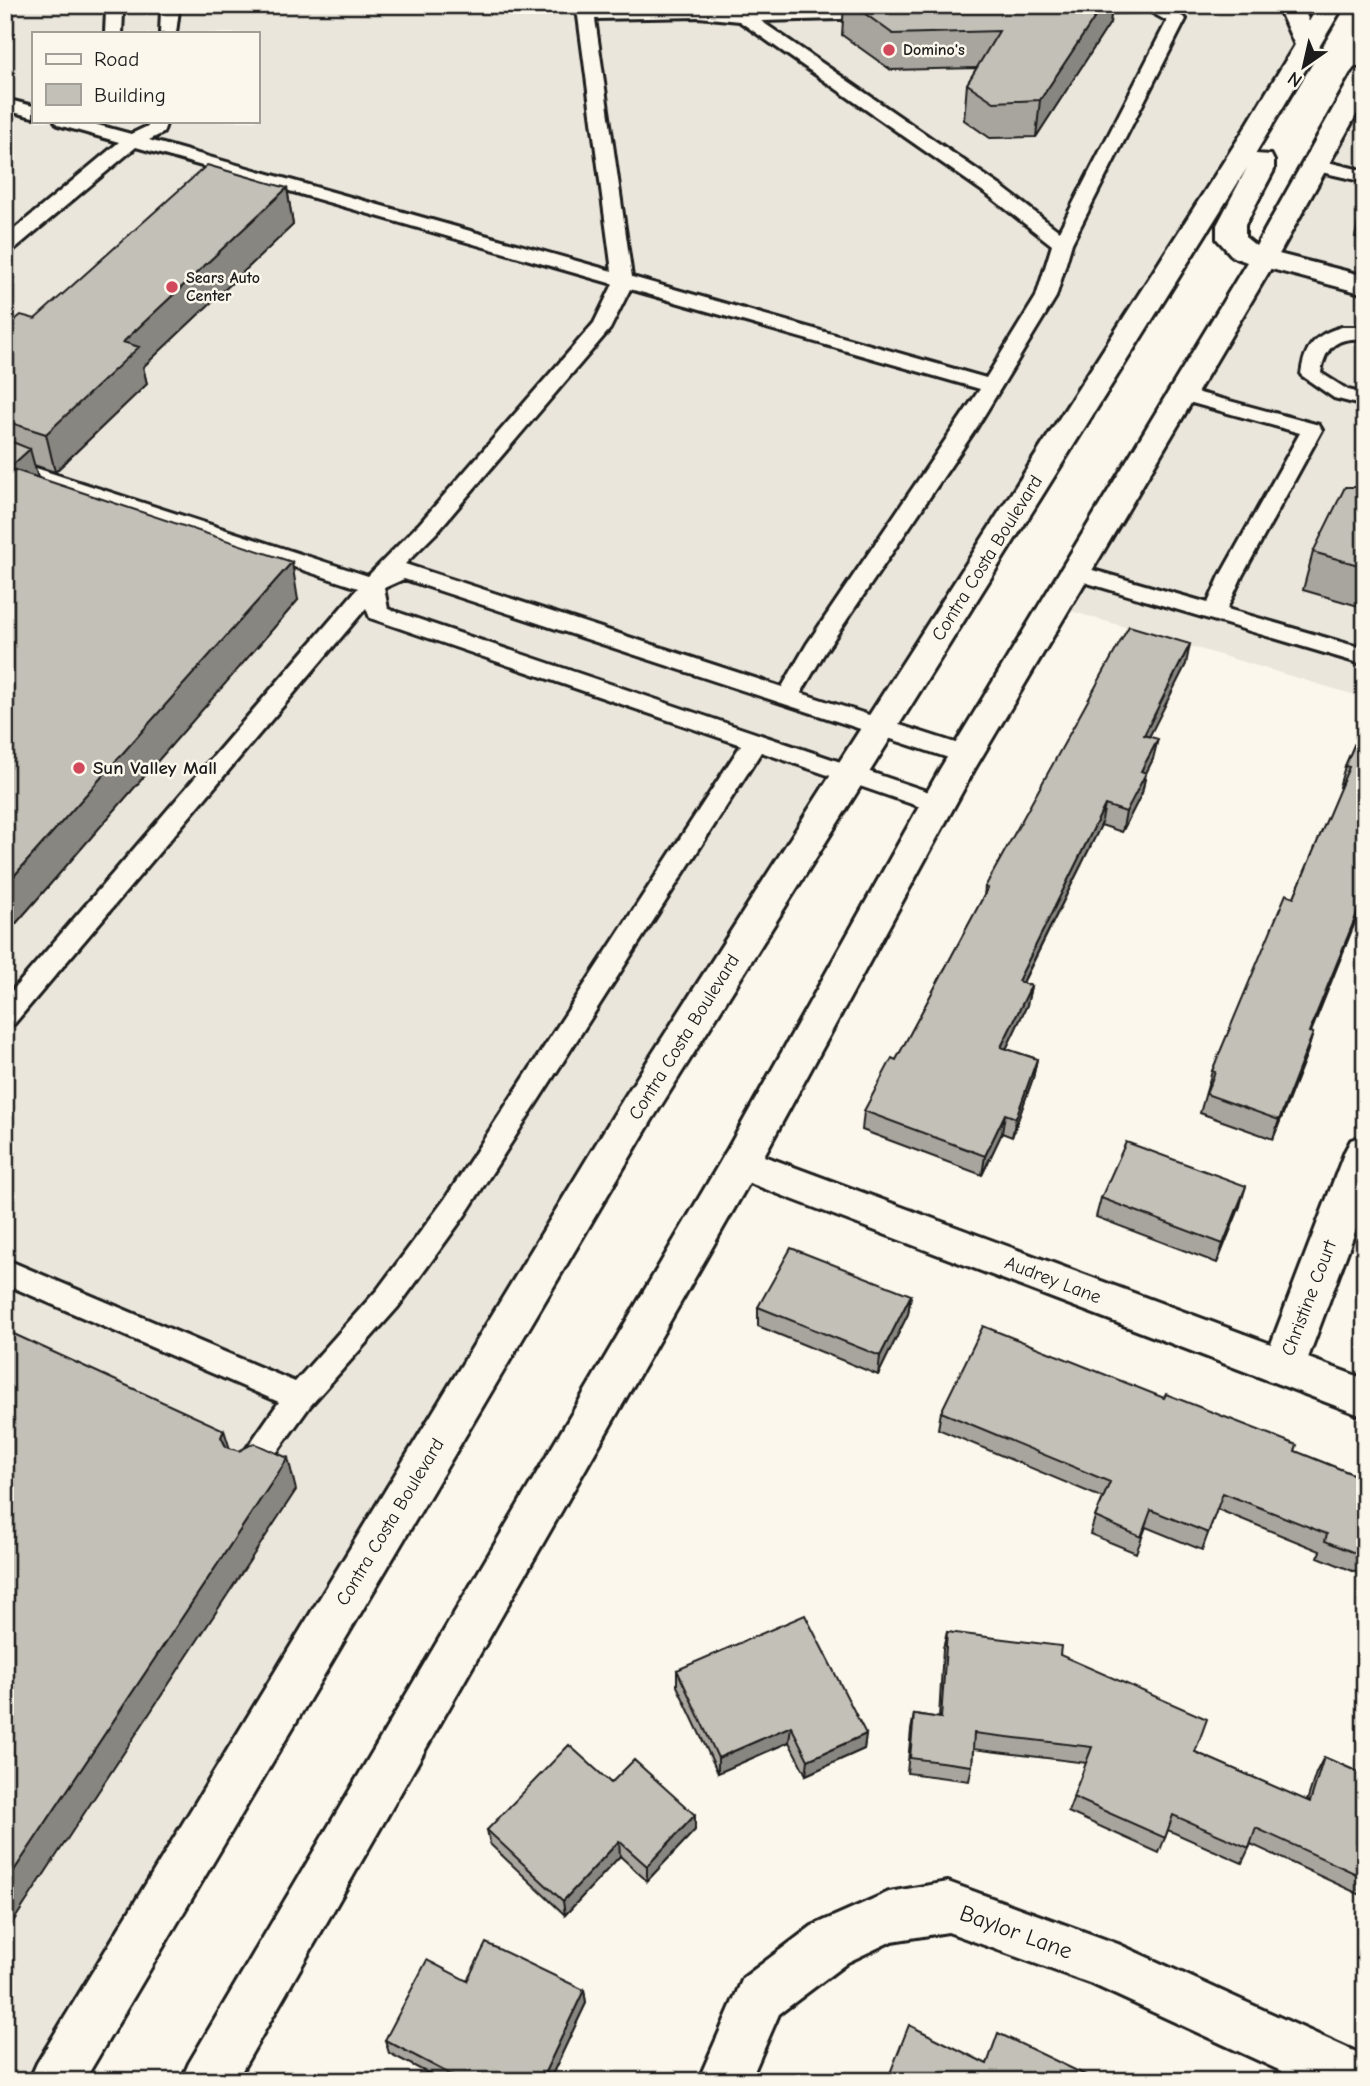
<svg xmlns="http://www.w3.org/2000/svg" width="1370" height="2086" font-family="'Comic Neue',sans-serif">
	<rect width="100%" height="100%" fill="#fbf7ec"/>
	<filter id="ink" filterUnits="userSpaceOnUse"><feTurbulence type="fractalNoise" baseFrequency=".0143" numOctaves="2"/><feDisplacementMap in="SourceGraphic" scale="14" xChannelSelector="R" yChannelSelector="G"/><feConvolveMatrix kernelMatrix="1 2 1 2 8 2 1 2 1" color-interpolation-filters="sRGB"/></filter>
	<g filter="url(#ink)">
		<path fill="#eae6dc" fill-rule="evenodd" d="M5,5H1284L1307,47L55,2081H5ZM33,33H257V121H33Z
			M1365,76V698L1054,606Z"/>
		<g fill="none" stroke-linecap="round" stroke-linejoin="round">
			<defs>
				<path id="lane" d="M112,5H132L123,13L122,33H105L106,11Z
					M157,5L176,6L179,10L176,33H160L161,11Z
					M564,5H584L590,9L699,7L743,11L885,9L888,13L885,17L879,18L761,21L1002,187L1059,231L1167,21L1149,11L1078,13L1069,8L1071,5H1164L1186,19L1072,243L1056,297L977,427L825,652L801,693L974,749L978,755L974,761L966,763L958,761L404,579L384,588L388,609L947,798L950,804L947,810L938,813L761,752L465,1215L398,1307L310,1406L259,1477L248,1481L237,1477L233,1468L279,1402L5,1284V1259L295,1382L378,1289L445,1199L741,745L370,618L366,608L14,1024L5,1027V999L358,588L5,472V458L368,576L420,523L594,323L613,284L136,147L12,251L5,253V237L119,142L58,125L55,121H83L131,134L148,126L149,121H167L163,133L149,140L612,271L578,16ZM699,17L739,21L988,195L1052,245L1036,297L986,378L632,277L595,19ZM630,289L980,389L807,644L782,687L405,564L436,533L610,329Z
					M5,99L33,106V117L5,110Z
					M1315,159L1365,171V182L1308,169L1306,165Z
					M1342,327H1365V339C1338,337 1325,345 1321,373L1348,390L1365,394V406L1334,398L1301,375C1304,347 1315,334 1342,327Z
					M1181,388L1319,425L1322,430L1242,576L1227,609L1365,649V665L1067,577L1064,572L1067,567L1075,565L1208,603L1220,576L1300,433L1174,398L1171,394L1174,390Z"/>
				<path id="street" d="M1263,250L1365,276V294L1253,264L1249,258L1253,252Z
					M1365,1135V1205L1308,1358L1365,1379V1417L726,1174L720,1163L726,1152L740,1147L1271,1344L1345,1151L1351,1140Z
					M948,1882L1118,1944L1365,2056V2081H1303L1092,1984L948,1932L892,1941L848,1962L779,2014L750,2081H698L743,1978L812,1926L889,1892Z"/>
				<path id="secondary" d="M1319,5H1344L1255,154L1271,155L1274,161V170L1245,225V237L1256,246L1352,75L1356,70L1365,67V99L1277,258L974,770L754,1174L236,2081H181L189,2063L726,1152L940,769L1247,262L1233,257L1217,239V225L1247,168L652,1120L84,2081H29L37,2063L624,1098L1242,133Z"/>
				<path id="primary" d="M1277,5H1302L1320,47L1316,52L1307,55L1298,52Z"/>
			</defs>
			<use href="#lane" stroke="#1c1c1c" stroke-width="6"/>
			<use href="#street" stroke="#1c1c1c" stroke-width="6"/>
			<use href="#secondary" stroke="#1c1c1c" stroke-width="6"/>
			<use href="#primary" stroke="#1c1c1c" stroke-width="6"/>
			<use href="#lane" fill="#fbf7ec" fill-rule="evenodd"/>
			<use href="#street" fill="#fbf7ec" fill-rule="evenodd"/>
			<use href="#secondary" fill="#fbf7ec" fill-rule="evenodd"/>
			<use href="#primary" fill="#fbf7ec" fill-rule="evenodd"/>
		</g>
		<path fill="#a8a59e" stroke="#1c1c1c" stroke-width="2" d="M844,5H1112L1110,23L1036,137L990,138L964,120L967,84L977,68L891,70L842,35Z
			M287,188L293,225L143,367L147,384L55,472L34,465L38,478L298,600L5,936V328L35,319Z
			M1364,199H1365V239L1355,237Z
			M1365,487V608L1303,590L1313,552Z
			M1186,664L1149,736L1153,759L1146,773L1142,793L1122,832L1101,825L1023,983L1031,986L1027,1005L1006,1049L1037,1059L1033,1078L1012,1137L1002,1133L982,1175L862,1130L864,1111L896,1060L984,896L985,887Z
			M1365,720V906L1362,905L1311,1032L1313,1033L1307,1053L1273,1139L1200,1113L1212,1071L1294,897L1341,787H1339L1345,766Z
			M1101,1198L1240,1206L1217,1263L1096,1217Z
			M911,1295L908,1314L878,1375L758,1326V1307Z
			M941,1412L1295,1451L1365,1479V1576L1318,1557L1320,1551L1217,1509L1202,1550L1146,1527L1136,1553L1090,1534L1095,1517L1103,1498L938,1429Z
			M947,1632L1060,1655L1195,1752L1307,1801L1316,1773L1324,1757L1365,1775V1897L1251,1844L1242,1863L1168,1830L1159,1853L1068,1812L1087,1763L973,1749L972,1766L969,1781L907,1773L911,1730L914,1714L939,1718L943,1649Z
			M677,1670L866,1734L864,1749L806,1775L789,1742L718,1773L677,1686Z
			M611,1783L695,1815V1830L647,1881L620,1856L565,1915L490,1844L487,1830Z
			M1365,1906V1934L1357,1931Z
			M584,1990L586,2003L551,2076L561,2081H443L389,2053L385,2040Z"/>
		<path fill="#888681" stroke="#1c1c1c" stroke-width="2" d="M1103,5H1112L1110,23L1036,137L1040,100Z
			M287,188L293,225L143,367L147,384L55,472L46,434L123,342Z
			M30,449L40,486L9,468Z
			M292,562L298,600L5,936V886Z
			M1190,644L1186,664L1140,755L1144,735Z
			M1158,739L1153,759L1146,773L1142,793L1122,832L1126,812L1141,771Z
			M1105,805L1101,825L1014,1000L1018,981Z
			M1365,894L1362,905L1303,1051L1309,1032Z
			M1031,986L1027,1005L998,1066L1001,1047Z
			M1313,1033L1307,1053L1273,1139L1279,1120Z
			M1037,1059L1033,1078L1012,1137L1016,1118Z
			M1005,1114L1002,1133L982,1175L985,1156Z
			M1246,1186L1240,1206L1217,1263L1223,1244Z
			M911,1295L908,1314L878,1375L880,1356Z
			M224,1430L234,1462L221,1437Z
			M288,1458L296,1490L5,1934V1884Z
			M791,1726L789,1742L718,1773V1758Z
			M866,1734L864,1749L806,1775L808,1760Z
			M695,1815V1830L647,1881V1866Z
			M619,1841L620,1856L565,1915L563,1901Z
			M584,1990L586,2003L549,2081L545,2072Z"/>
		<path fill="#c3c0b8" stroke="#1c1c1c" stroke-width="2" d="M853,5H1103L1040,100L994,102L967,84L999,31L893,34Z
			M207,165L287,188L123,342L139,347L46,434L5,421V328L21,315L35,319Z
			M5,439L30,449L9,468L292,562L5,886Z
			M1345,487H1365V567L1313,552Z
			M1129,626L1190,644L1144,735L1158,739L1141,771L1146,773L1126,812L1105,805L1018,981L1031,986L1001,1047L1037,1059L1016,1118L1005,1114L985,1156L864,1111L892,1058L896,1060L988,888L985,887Z
			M1365,720V894L1309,1032L1313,1033L1279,1120L1206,1094L1215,1072L1212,1071L1286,894L1294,897L1349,767L1345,766Z
			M1126,1142L1246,1186L1223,1244L1101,1198Z
			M791,1248L911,1295L880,1356L758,1307Z
			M983,1326L1164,1398L1166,1394L1297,1445L1295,1451L1365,1479V1557L1325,1541L1327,1534L1223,1493L1208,1533L1151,1510L1141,1537L1095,1517L1110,1482L941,1412Z
			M5,1330L224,1430L221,1437L226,1447L239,1451L254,1443L288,1458L5,1884Z
			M805,1615L866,1734L808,1760L791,1726L718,1758L677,1670Z
			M947,1632L1061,1646L1060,1655L1207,1719L1195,1752L1310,1802L1324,1757L1365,1775V1878L1256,1828L1249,1848L1173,1815L1165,1838L1073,1797L1092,1747L974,1733L972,1766L910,1758L914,1714L941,1718Z
			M569,1745L611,1783L634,1760L695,1815L647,1866L619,1841L563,1901L487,1830Z
			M486,1943L584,1990L545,2072L561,2081H463L385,2040L427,1960L467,1981Z
			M909,2025L987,2064L998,2033L1098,2081H887Z"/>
	</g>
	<g fill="#d1495b" stroke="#fbf7ec" stroke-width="2.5">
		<circle cx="889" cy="50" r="7"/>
		<circle cx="172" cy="287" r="7"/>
		<circle cx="79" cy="768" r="7"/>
	</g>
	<g text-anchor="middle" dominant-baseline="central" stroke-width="5" stroke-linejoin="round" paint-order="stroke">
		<g font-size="16" font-weight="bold" fill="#1c1c1c" stroke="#fbf7ec" text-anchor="start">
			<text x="903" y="50">Domino's</text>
			<text x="186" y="278">Sears Auto<tspan x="186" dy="18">Center</tspan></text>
		</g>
		<g font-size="19" fill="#1c1c1c" stroke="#fbf7ec">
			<text transform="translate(987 558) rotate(-58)">Contra Costa Boulevard</text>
			<text transform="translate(684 1037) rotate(-58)">Contra Costa Boulevard</text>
			<text transform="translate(1053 1280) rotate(21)">Audrey Lane</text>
			<text transform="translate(1309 1298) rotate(-69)">Christine Court</text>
			<text transform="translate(390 1522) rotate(-59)">Contra Costa Boulevard</text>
		</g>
		<g font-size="19" font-weight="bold" fill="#1c1c1c" stroke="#fbf7ec" text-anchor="start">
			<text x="93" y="768">Sun Valley Mall</text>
		</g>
		<g font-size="23" fill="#1c1c1c" stroke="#fbf7ec">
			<text transform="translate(1016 1932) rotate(20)">Baylor Lane</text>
		</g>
	</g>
	<rect width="1370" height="2086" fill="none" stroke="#fbf7ec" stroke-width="28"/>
	<rect x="14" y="14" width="1342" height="2058" fill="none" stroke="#1c1c1c" stroke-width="2.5" filter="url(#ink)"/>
	<rect x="32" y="32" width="228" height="91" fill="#fbf7ec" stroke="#a29f99" stroke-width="2"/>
	<rect x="46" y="54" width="35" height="10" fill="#fbf7ec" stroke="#a29f99" stroke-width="2"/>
	<text x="94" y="66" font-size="21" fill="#1c1c1c">Road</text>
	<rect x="46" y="84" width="35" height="21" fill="#c3c0b8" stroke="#a29f99" stroke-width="2"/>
	<text x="94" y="102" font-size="21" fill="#1c1c1c">Building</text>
	<g transform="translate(1304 66) rotate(214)" stroke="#fbf7ec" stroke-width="5" paint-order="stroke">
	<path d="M0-5L12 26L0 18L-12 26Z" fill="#1c1c1c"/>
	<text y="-10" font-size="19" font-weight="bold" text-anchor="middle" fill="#1c1c1c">N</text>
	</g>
</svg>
